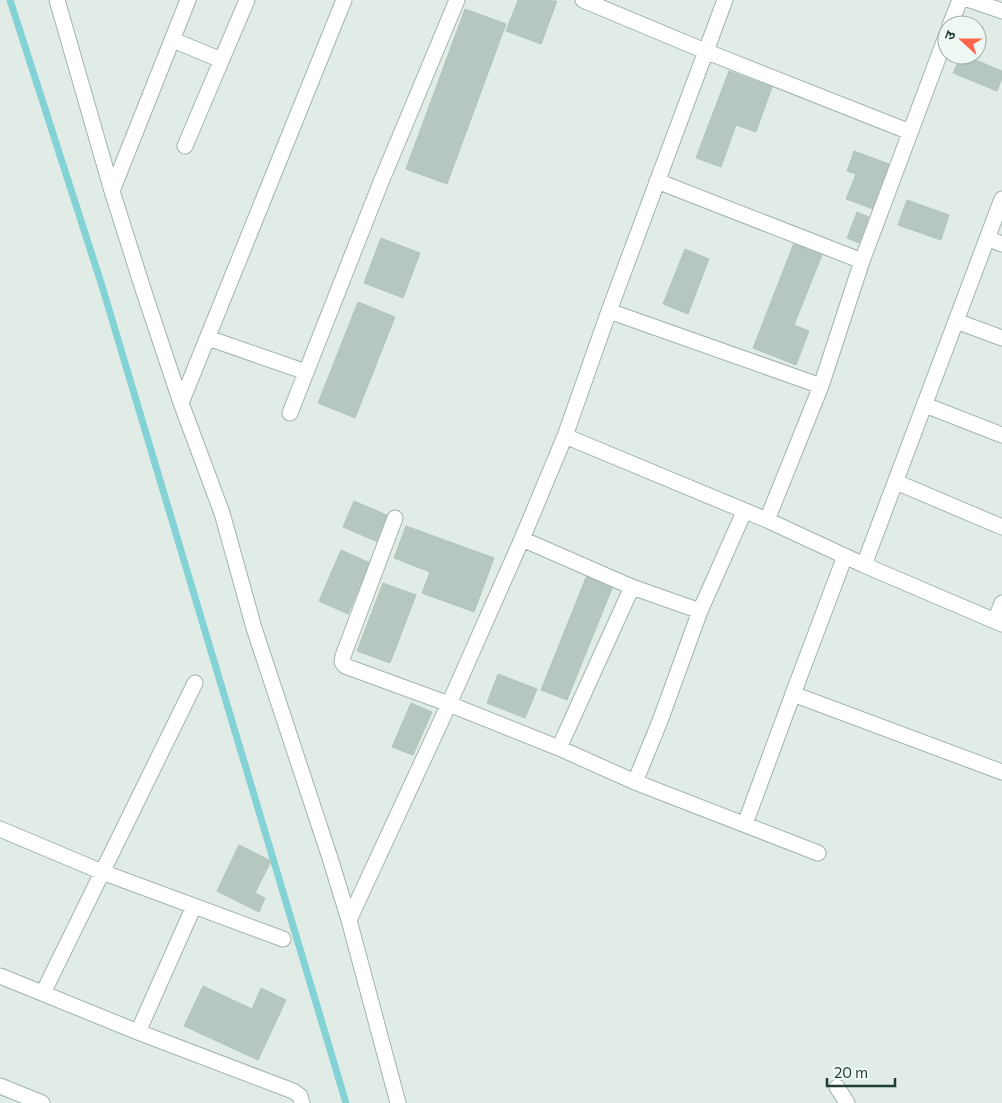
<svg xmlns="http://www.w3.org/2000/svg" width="1002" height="1103" font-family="Commissioner,'Noto Sans Devanagari',sans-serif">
	<rect width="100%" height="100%" fill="#e0ece5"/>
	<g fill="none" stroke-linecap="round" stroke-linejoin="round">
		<path stroke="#83d2d6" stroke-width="7" d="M10,0L102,286L346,1103"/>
	</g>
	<path fill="#b5c7be" stroke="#b1c6bb" d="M518,0L557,1L541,44L506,31Z
		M465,9L506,24L447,184L406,169Z
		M961,55H964L1002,71V78L997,91L953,73Z
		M729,71L772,87L756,132L736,125L721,167L696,158Z
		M854,151L889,164L873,209L846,199L856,174L847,171Z
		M907,200L949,215L941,240L898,225Z
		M857,212L869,217L859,243L847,238Z
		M381,238L420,253L403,298L364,283Z
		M794,243L822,255L794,325L809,331L796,365L753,348Z
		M685,249L709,259L688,314L663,304Z
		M358,302L395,317L355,418L318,403Z
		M354,501L389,516L378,542L343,527Z
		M406,526L494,558L474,612L422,593L430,572L394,558Z
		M341,550L370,563L348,614L319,601Z
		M587,575L613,586L567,700L541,690Z
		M383,583L416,595L390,663L357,651Z
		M498,674L537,689L525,718L487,703Z
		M411,703L432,712L413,755L392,747Z
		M239,845L271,861L255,893L265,898L259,912L217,891Z
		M203,986L252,1009L261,988L286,1000L258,1060L184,1026Z"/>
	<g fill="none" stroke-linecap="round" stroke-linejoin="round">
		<defs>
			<path id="minor" d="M57,0L112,191L143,289L181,403L222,513L254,628L330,858L349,920L398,1103
				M583,0L705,51L910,132
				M970,0L1002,11
				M950,25L960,0
				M173,40L221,60
				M185,146L247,0
				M657,181L862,261
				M112,191L188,0
				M987,238L1002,244
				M609,311L821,386
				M956,321L1002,338
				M208,338L306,372
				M181,403L344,0
				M925,405L1002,435
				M290,413L381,182L457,0
				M565,436L767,520L821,386L862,261L947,34
				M896,482L1002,527
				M395,518L343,656L342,662L345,666L449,704L559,748L635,782L818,853
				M767,520L864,565L1002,199
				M522,539L632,587L700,611
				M864,565L1002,624
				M995,621L1002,603
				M793,694L845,556
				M559,748L632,587
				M635,782L660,721L700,611L744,512
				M745,824L793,694L1002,772
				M0,829L102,872L283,939
				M349,920L449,704L522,539L565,436L609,311L725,0
				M0,976L138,1032L293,1091L300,1096L302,1103
				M43,993L195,683
				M138,1032L194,906
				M0,1086L42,1103
				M837,1087L847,1103"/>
		</defs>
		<use href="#minor" stroke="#a2b4ac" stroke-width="17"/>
		<use href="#minor" stroke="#fff" stroke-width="15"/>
	</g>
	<g transform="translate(962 40) rotate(291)"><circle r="24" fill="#f0f8f3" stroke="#9caea6"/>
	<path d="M0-4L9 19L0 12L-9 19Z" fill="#fd664c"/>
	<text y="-8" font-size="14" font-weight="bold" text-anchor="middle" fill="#1f3e32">उ</text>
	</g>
	<path d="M827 1078v8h68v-8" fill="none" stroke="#1f3e32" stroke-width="2.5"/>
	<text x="834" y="1078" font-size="15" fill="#1f3e32" stroke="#f0f8f3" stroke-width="4" paint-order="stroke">20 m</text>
</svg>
